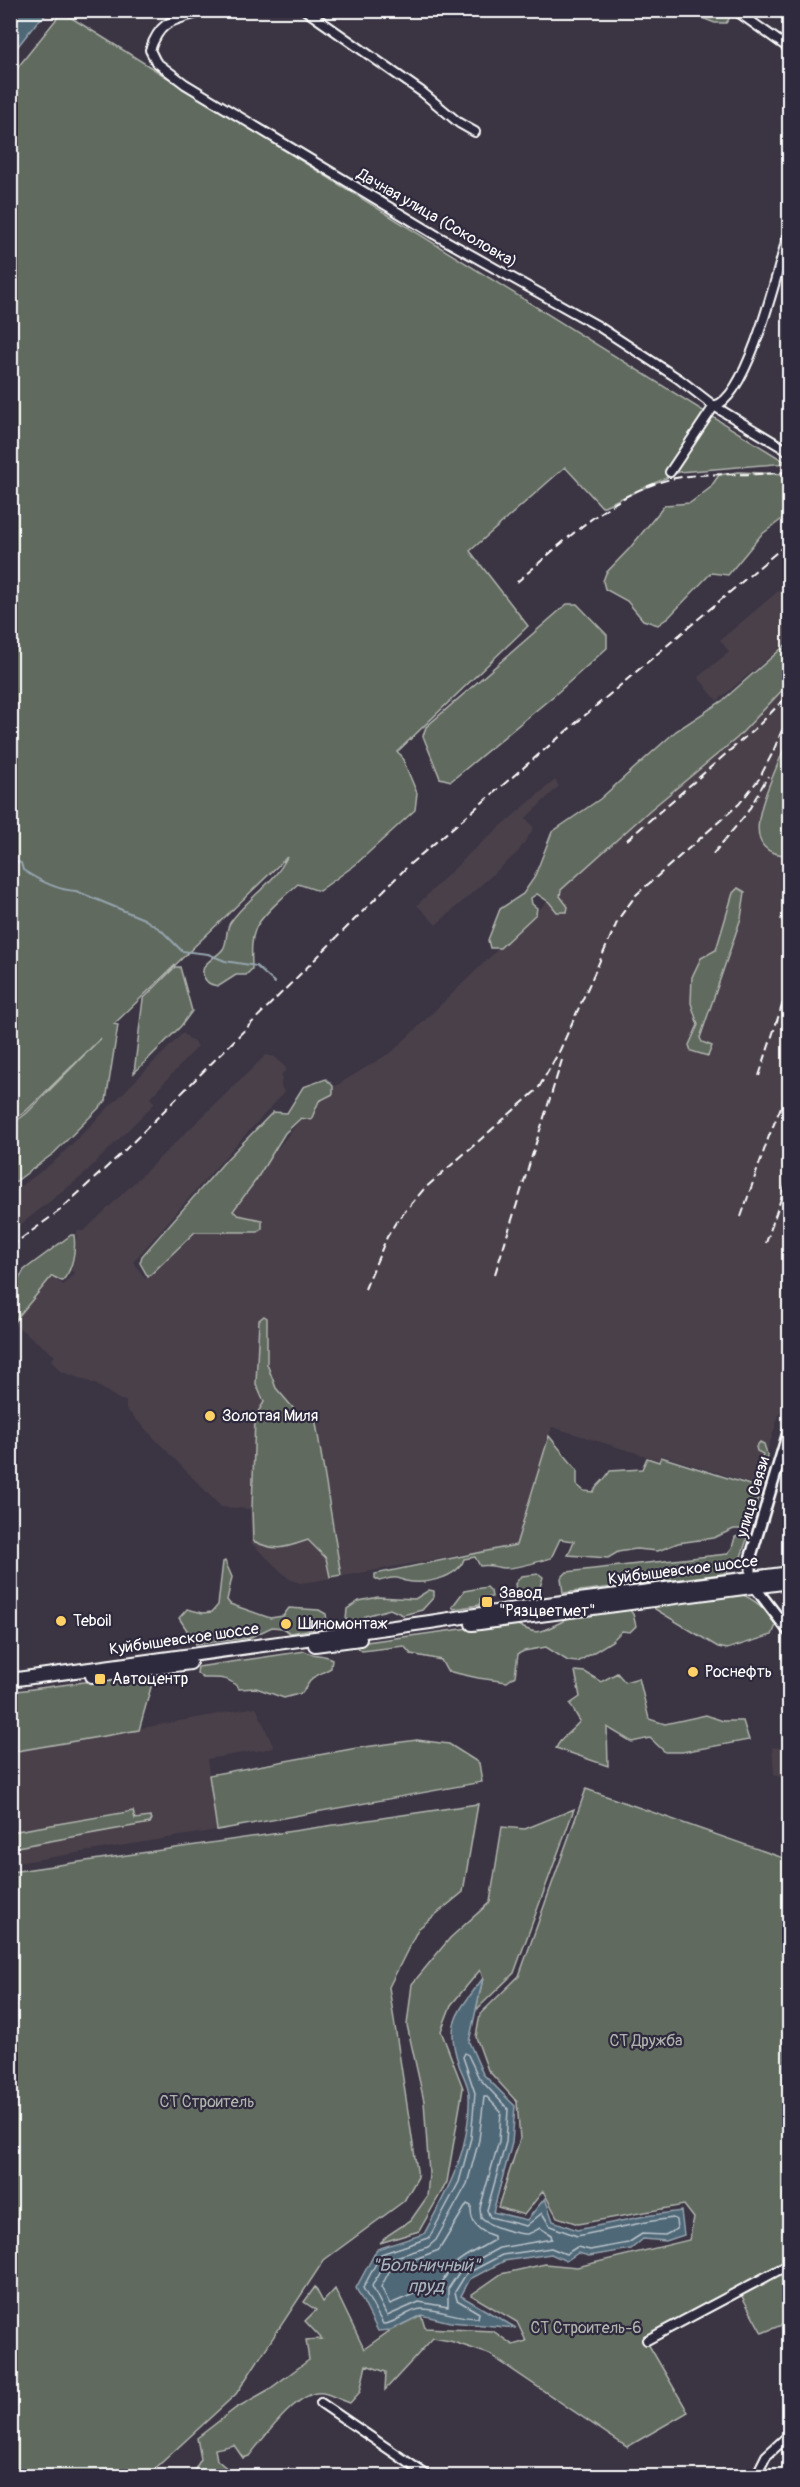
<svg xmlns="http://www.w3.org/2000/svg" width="800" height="2487" font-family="Pangolin,sans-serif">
	<rect width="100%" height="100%" fill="#3b3443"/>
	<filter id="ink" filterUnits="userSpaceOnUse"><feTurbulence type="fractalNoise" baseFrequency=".0167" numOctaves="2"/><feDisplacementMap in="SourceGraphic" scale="12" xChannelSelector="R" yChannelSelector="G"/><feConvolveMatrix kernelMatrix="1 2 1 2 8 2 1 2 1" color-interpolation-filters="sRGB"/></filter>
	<g filter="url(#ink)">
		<path fill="#49404a" d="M789,582V641L717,701L698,677L729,652L720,640Z
			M789,667L790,1382L756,1485L661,1455L659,1460L552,1427L516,1545L316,1581L300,1583L289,1579L251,1543L250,1509L221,1507L126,1409V1401L120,1400L95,1384L60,1371L51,1360L55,1356L13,1323L52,1276L63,1285L75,1272L71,1271L74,1261L77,1231H84L266,1055L275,1057L287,1069L282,1074L281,1087L285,1092L225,1157L133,1262L146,1279L254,1178L319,1096L393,1051Z
			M555,780L559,786L526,818L534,828L518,852L436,925L417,905L471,852Z
			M183,1033L198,1046L150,1098L155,1103L81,1177L11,1232V1194L56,1160Z
			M256,1707L274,1748L207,1759L217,1830L11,1864V1752Z
			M772,1747L789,1749V1780L774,1775Z"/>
		<path fill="#616a5e" stroke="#b0b4ae" stroke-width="1.5" d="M684,11H726L729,19L726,23H715Z
			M62,12L787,463L679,472L602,507L565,467L470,551L528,626L397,752L401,755L417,793L415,810L355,865L319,891L298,884C287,893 259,918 255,930C250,943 252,956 252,969L246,975H236L219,986C212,985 207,984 204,977C198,963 217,958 223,949C228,942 225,931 230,923C246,899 275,883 287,857L114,1024L118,1025L106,1101L54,1153L11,1185V1125L27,1113L101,1038L25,1112L11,1122L10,77Z
			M738,472L789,474L790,513L761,535L728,575L711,573L669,617L658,625L643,620L627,601L605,589L603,581L606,573L629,549L665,505L690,503L710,488L719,475Z
			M567,604H577L607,635V648L557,693L451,781L440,778L423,736L426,727Z
			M789,642V683L737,738L650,810L561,890L560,896L568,907L567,912H557L549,902L537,894L531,898L532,904L537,908L536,914L500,948H490L488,940L500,909L523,894L534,878L552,832L600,799L676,731L722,701Z
			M789,748V855C730,855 772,782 783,751Z
			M738,888L745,892L741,918L700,1038L702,1042L712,1046L708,1056L691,1051L689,1045L698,1025L691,1003L692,977L701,958L716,950L733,893Z
			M175,967H180L192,1011L181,1026L134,1073L143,999Z
			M326,1079L333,1086V1094L319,1101L311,1120L301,1118L285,1133L256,1180L233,1211L238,1215L262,1220V1228L258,1232H195L148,1277L140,1263L142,1256L227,1159L273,1112L287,1113L303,1087Z
			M71,1235H74C76,1250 73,1270 62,1281L52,1276L13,1323L11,1317V1287L17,1283L24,1270Z
			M264,1316L267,1318V1364L276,1388L300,1416L315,1417L341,1575L330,1577L326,1558L308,1540C285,1548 276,1552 253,1541L252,1509L255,1417L264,1402L256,1384L259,1320Z
			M549,1436L577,1470V1485L584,1491L593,1492C598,1484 605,1480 610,1471L642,1469L647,1458L659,1462L661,1457L753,1486L763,1454L757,1451L756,1447L760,1442L764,1444L768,1457L757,1501L748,1525L743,1529H734L713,1538L678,1543L658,1551L636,1549L618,1552L608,1558L568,1555L574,1541L560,1539L551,1558C537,1562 517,1569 503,1568C494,1567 490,1564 480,1566L475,1557L464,1559C458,1578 424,1585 406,1581C403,1581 400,1578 397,1578C392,1577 384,1580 379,1581L375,1578V1574L516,1545Z
			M742,1535L747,1539L739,1563L723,1574L563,1593L561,1578L567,1572L727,1554L732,1548L735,1537Z
			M225,1561L232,1577L227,1600L230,1604L270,1618L283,1616L289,1608L319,1610L326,1614L327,1621L324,1627L290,1633L283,1628L272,1627L249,1638L196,1644L179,1618L187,1609L203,1613L212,1612L218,1605L223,1562Z
			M539,1574L543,1577L538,1594L521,1597L517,1595L515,1584L521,1576Z
			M487,1587L491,1591L492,1597L480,1599V1605L454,1609L452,1607L464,1591Z
			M429,1590L434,1591V1597L422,1610L403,1615L390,1609L365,1616V1621L351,1623L346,1620L347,1609L359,1601L378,1597L415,1599Z
			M738,1593C753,1598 768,1610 776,1625L772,1635L727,1649L718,1647L655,1609L653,1605Z
			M627,1606L633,1614L636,1626L630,1632L622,1631L612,1641L578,1662L568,1661L546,1647L524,1651L518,1654L515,1676L507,1682L478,1678L447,1671L441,1660L411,1654L404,1646L362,1651L358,1648L359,1643L513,1622C537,1637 539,1633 563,1621L566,1615Z
			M305,1651C314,1657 322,1653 332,1659L331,1668L312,1678L302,1693L284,1698L256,1688L239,1689C229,1676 219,1678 203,1678L197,1673L198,1667Z
			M575,1671L585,1672L601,1682L617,1673L625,1682L639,1678L649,1719L665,1724L706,1715L723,1721H743L749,1740L682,1752H665L650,1738L632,1742L607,1727L608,1766L556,1748C562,1736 572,1731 580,1721L570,1704L580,1697Z
			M144,1674L153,1680L139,1730L11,1752L10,1692Z
			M417,1740L449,1744L479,1763L482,1782L217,1830L209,1775L357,1748Z
			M586,1789L789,1860V2322L762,2333L739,2291L647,2342L688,2412L627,2447L489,2354L450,2341L433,2338L385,2390L386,2372L366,2365L360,2392L350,2403C341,2400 332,2395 323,2393C298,2389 264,2438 249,2456L243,2458L234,2445L215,2449L217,2460L229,2470L226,2476H209L207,2474L206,2476H191L201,2459L197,2438L236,2408L268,2390L309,2360L306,2340L322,2339L305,2321L316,2310L304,2302L315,2287L323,2302L335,2289L364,2349L391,2330L421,2315L425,2328L493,2331L513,2345L526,2341L517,2322L471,2295L501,2274L545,2264L577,2267L689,2240L694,2218L684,2205L578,2224L557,2217L543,2191L524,2215L498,2207L520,2139L517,2102L488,2070L476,2037L480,2014L519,1976Z
			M478,1804L463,1892L418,1929L389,1987L418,2177L404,2201L324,2260L236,2394L147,2476H11V1872Z
			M574,1809L514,1973L476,2010L483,1978L480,1970L451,2005L441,2031L463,2088L447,2182L419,2231L380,2243L388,2235L411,2220L427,2197L429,2174L424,2101L407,2025L412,1984L450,1938L490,1902L502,1827L525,1829Z
			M133,1811L135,1819L150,1817L152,1819L150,1823L11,1848V1832Z"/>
		<path fill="#4f6878" stroke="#95a4ae" stroke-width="1.5" d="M11,10L51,11L37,22L11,55Z
			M483,1978L469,2042L483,2074L515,2106L512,2143L493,2212L527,2220L545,2198L553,2221L577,2230L645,2216L681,2211L684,2235L666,2241L643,2239L631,2249L589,2256L578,2253L566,2261L551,2254L504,2261L470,2279L461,2296L516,2328L450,2322L421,2315L391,2330L378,2331L356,2288L377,2249L424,2234C449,2188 471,2149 469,2095C469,2085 462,2074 459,2065C444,2021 458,2013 483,1978Z"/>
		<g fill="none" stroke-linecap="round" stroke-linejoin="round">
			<path stroke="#b9c3c9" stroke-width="1.5" d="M465,2053L468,2055L479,2078L508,2109L506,2142L487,2210L490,2217L526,2226L542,2213L550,2226L577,2236L646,2222L673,2218L676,2220L677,2229L665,2235L642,2234L628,2243L590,2250L577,2247L566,2254L551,2248L502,2255L466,2274L455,2292L457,2300L479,2313L478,2318C458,2318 438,2309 422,2309C408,2309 397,2324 383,2324L363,2288L381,2254L429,2238L459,2182L471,2138L475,2093L463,2057Z
				M484,2097H487L501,2112L499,2141L480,2208L481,2218C488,2226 516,2234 527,2234C532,2233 536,2230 540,2228L551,2235L552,2239L499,2248L462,2268L448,2289V2307L419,2302L387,2316L372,2286L386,2260L428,2247L436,2240L467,2184L479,2140Z
				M467,2204L471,2206C470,2223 478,2231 494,2236V2240C463,2259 451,2257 437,2295L416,2293L390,2304L381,2287L391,2268L439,2250Z"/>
			<path stroke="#95a4ae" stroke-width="2" d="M10,860L21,863L23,870C38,880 57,890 76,891L144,919L161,930L182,951L208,954L225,961L256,966L275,983"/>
			<defs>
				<path id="minor" d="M201,10L198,13C171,21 160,21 150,50L156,62L185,84L434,234L598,326L679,379L714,406L790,452
					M305,10L422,92L459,123L475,132
					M639,10H655
					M735,10L790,49
					M670,472L714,406C749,398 780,261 790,227
					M647,2340L790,2264
					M321,2403L428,2476
					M756,2476L766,2456L790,2434"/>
				<path id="tertiary" d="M751,1577V1556L790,1426
					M754,1586L790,1633"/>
				<path id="primary" d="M472,1624L790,1582
					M315,1645L360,1639
					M92,1676L190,1663
					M10,1680L430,1622L547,1604L790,1573"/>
			</defs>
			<use href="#minor" stroke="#fff" stroke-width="12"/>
			<use href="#tertiary" stroke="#fff" stroke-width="14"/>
			<use href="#primary" stroke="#fff" stroke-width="16"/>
			<use href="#minor" stroke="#2f2a3d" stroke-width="8"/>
			<use href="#tertiary" stroke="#2f2a3d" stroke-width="9"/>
			<use href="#primary" stroke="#2f2a3d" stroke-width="12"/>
			<path stroke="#fff" stroke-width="2" stroke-dasharray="9 4.5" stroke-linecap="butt" d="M517,582C568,539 620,483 689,476C722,472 757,477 790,471
				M627,840L758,726L790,693
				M713,854L747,813L768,776
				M781,920L790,898
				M759,1076L790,981
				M741,1217L769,1136L790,1085
				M766,1243L790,1172
				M10,1247L59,1211L122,1153L410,864L790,541
				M495,1274L562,1060
				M365,1289L387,1237L396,1222L424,1189L538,1089L560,1050L619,918L636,895L739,804L759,779L772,754L790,711"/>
		</g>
	</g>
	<g fill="#ffd166" stroke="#2f2a3d" stroke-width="2">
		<circle cx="210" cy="1416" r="6"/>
		<rect x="481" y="1596" width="12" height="12" rx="3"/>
		<circle cx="61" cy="1621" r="6"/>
		<circle cx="286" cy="1624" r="6"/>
		<circle cx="693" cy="1672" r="6"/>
		<rect x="94" y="1673" width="12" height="12" rx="3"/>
	</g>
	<g text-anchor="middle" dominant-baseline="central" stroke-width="4.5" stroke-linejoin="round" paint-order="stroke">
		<g font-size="16" fill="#fff" stroke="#2f2a3d">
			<text transform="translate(437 218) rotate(30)">Дачная улица (Соколовка)</text>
			<text transform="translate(753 1497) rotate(-74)">улица Связи</text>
			<text transform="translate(683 1570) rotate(-7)">Куйбышевское шоссе</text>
			<text transform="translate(184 1639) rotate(-8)">Куйбышевское шоссе</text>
		</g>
		<g font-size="16" fill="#fff" stroke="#2f2a3d" text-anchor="start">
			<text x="222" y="1416">Золотая Миля</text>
			<text x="499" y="1593">Завод<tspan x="499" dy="18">"Рязцветмет"</tspan></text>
			<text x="73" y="1621">Teboil</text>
			<text x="298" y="1624">Шиномонтаж</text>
			<text x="705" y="1672">Роснефть</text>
			<text x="112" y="1679">Автоцентр</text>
		</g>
		<g font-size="16" fill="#b0b4ae" stroke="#2f2a3d">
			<text x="646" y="2041">СТ Дружба</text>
			<text x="207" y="2102">СТ Строитель</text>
			<text x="586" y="2328">СТ Строитель-6</text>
		</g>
		<g font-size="18" font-style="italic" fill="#a7b4bc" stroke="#2f2a3d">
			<text x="426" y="2265">"Больничный"<tspan x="426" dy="21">пруд</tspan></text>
		</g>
	</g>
	<rect width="800" height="2487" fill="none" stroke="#2f2a3d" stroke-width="36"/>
	<rect x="18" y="18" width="764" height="2451" fill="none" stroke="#fff" stroke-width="2" filter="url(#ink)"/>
</svg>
